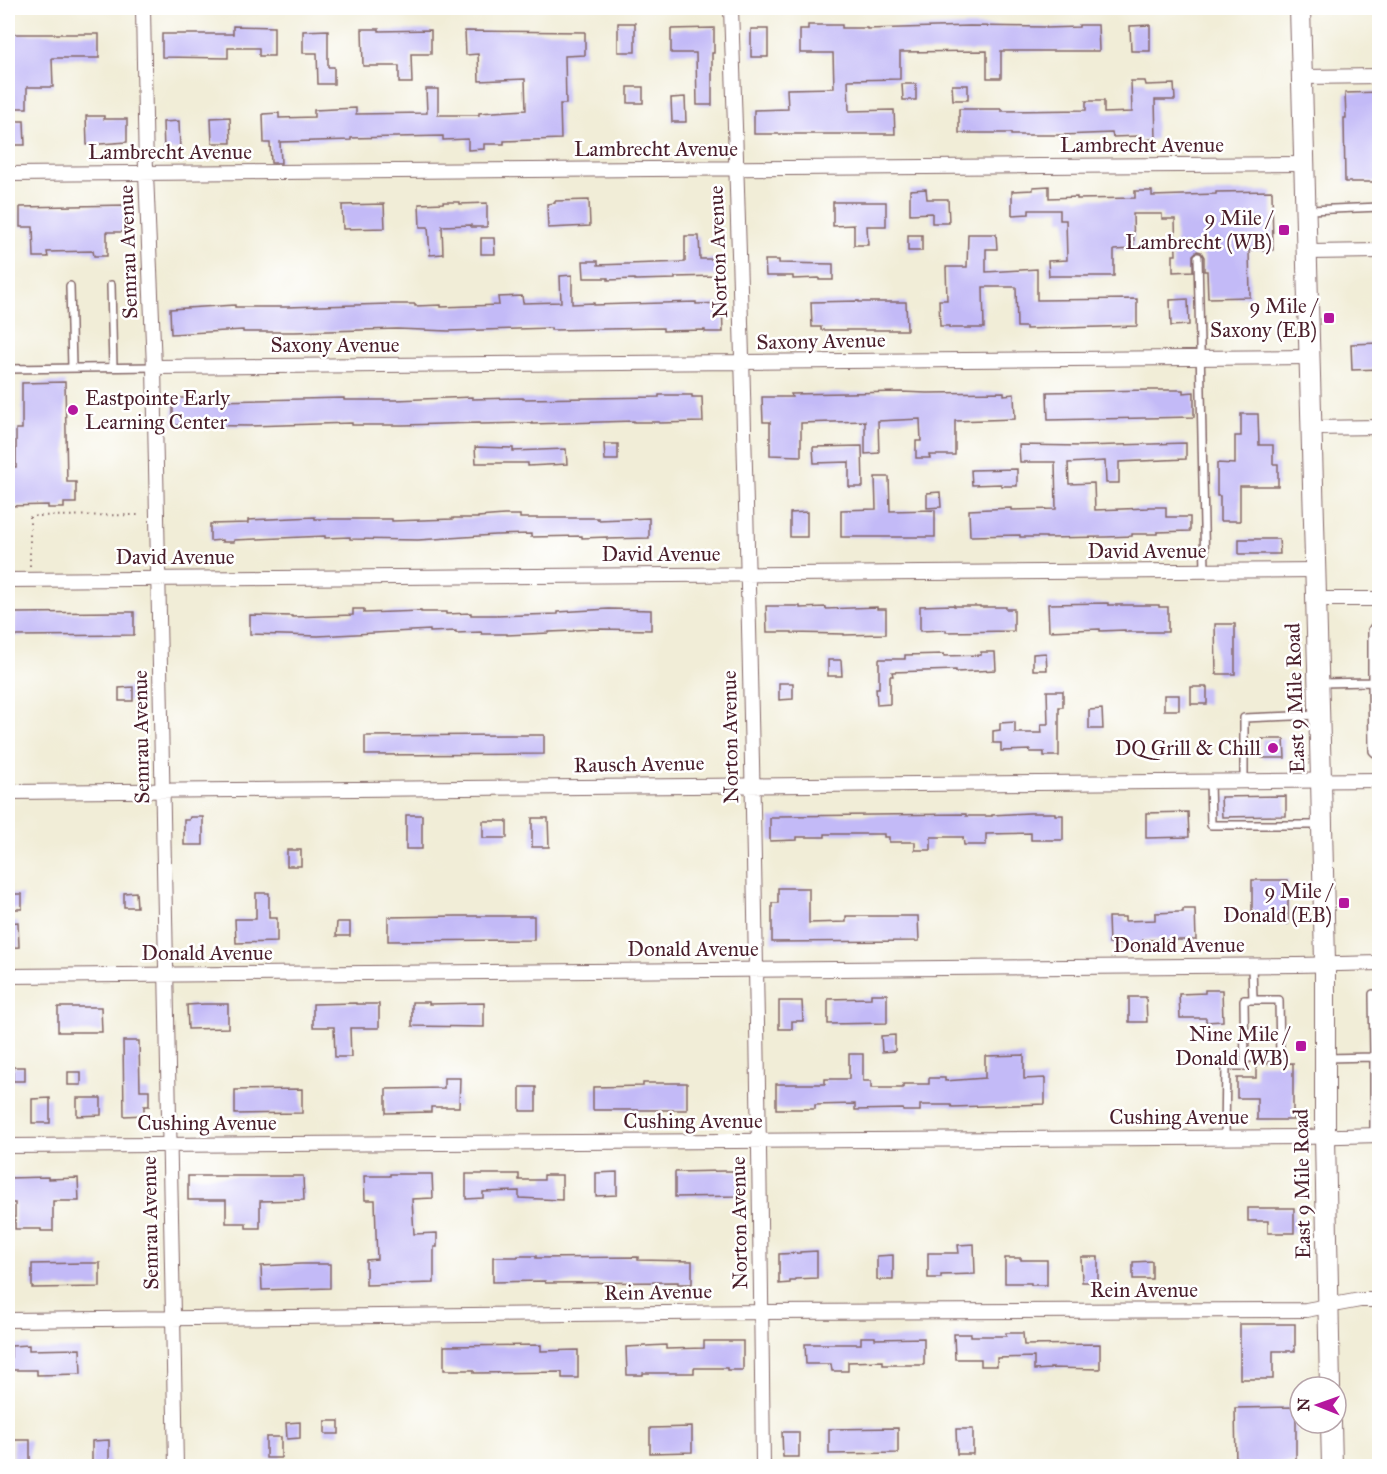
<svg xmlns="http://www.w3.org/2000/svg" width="1387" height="1474" font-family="'IM FELL Great Primer',serif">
	<rect width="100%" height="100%" fill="#fff"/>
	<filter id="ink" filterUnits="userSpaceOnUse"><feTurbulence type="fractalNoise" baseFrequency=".0167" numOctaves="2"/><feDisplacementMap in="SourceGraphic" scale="12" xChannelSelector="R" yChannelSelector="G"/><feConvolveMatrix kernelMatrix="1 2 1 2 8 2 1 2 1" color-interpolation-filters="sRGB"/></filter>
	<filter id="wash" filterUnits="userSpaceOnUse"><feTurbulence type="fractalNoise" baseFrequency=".008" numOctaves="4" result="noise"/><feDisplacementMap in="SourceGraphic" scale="24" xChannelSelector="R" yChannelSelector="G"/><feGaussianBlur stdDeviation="1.35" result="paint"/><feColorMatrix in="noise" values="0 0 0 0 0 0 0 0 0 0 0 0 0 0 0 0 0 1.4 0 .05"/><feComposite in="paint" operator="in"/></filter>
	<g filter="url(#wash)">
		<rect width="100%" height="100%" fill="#f1edd7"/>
		<g id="blocks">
			<path fill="#c3baf7" d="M618,23H635V52H618Z
				M808,25H842V28H867V29L970,26L1046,27V28L1079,27V25H1098L1099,51H1001V78H987V51L900,52V79L848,80L849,111L894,110L895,134H754V110L788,109L787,89L834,88L833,53H800V29H808Z
				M1150,25V51H1131L1130,26Z
				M233,26L274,27V56H259V48H228V58L162,57V34H233Z
				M714,28V53H712V105H697L696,53H671V29Z
				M362,29H379V31L431,30V54H411L412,83H399V66H363Z
				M751,29H768V57H751Z
				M328,30V67H334V84H318L317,53H303V31Z
				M465,31L585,32V55L565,56L566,104H560L561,139L504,141V144H484V149L468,150V139L443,140V136L351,138V140L280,142L281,163H271L270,143H264L263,114L279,113V118L314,117V110L356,108V114L427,113L426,89H438V115H479V113L526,110L525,79L479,81L478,54L466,55Z
				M8,34H99V58H52L53,87H27V108H14L13,86H8Z
				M1131,81H1145L1146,85L1174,84L1175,100H1155L1156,139L1139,140V136L1113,137L1112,133L1062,135H1011V133H959V109H1001V111L1086,110V101H1104V113L1132,112Z
				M902,84H916V100H903Z
				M952,85H968V100H953Z
				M628,87H643V103H628Z
				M1380,92V182H1345L1344,118H1346L1345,93Z
				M685,97L686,122H672L671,98Z
				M86,116H104V119H127V142L87,145Z
				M230,117L231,143H212L211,118Z
				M8,121H24L25,145H8Z
				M179,121L180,150H164L163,122Z
				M1049,186V198L1077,197V199L1135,198V191H1152V196L1216,194V192L1272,191L1273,250H1249L1250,297L1208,298L1207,271H1204V257L1201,252L1197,251L1193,255V271L1173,272V255H1176L1175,219H1162V214H1133L1134,249L1114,250V276H1049L1048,261L1067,260L1066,220H1060V210H1029V214L1012,215V191L1033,190V187Z
				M926,189L927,199H948L949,223H932V213L910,214V190Z
				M589,200L590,226L548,228L547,204L555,203V201Z
				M443,202H460V204L487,203V227H471V225L442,226L443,254L430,255L428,227H420L419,204L443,203Z
				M833,202H886V226H867L868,245H854V225L833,226Z
				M384,204L385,228L343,229L342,205Z
				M127,205V232H107V256H94L93,251L47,252L48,257H34L33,227H20V207Z
				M968,234H996L997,249H986V272L1037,269V300L1137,299V326L1026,329V327H1017L1016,287H983L984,328H949V326H940L939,300H947L946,267H967Z
				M908,235H922V251H908Z
				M685,236H699L700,259H716L717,276L675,277V279L635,280V279L608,280V278H584L583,261H598V265L685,262Z
				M481,238H494L495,254H481Z
				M765,260H779V263L833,264V280H819V278L793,279V276H766Z
				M572,275V304L594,303V305L696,302V304L722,303L723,332H705V330L663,331V328L551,330V328L449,331L397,329L295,332H243V330L171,334L170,309L235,305V307H287L389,304H415V306L441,305V307L499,305L498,297L522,296L523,303L561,302L560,276Z
				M1188,299L1189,325L1171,326L1170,300Z
				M859,301V302H906L907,330H821V327H812L811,302Z
				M1380,343V369L1352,370L1351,344Z
				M65,382L67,482H76V503H64V508H48V505L8,506V467H16V429H22V383Z
				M1150,390H1183V393L1194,392V417L1048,420L1047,392Z
				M901,392L927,393L1004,392V395L1014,394L1015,419L955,421V455H929L930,458H916V441H921L920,419L878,421L879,453L865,454V421L801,423V456L770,455V422H763L762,397H792L791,394Z
				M659,395H692V397H702L703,422L659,423V422H634V421L532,424V423L480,424V423L403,425H352V423L249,426L173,425V398H205V401H216L344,398V400H396L472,397V399L523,398V399L659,397Z
				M1241,414H1258L1259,445H1273V464H1278V486H1240V521H1220V496H1217V463L1235,464V436H1241Z
				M1186,443V459L1119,462V483H1106L1105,461L1068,463L1069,484L1094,483L1095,510L1148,508V507H1166V517H1190V531L1157,532V534H1132V536L1106,537L1046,538V537H1020V535L970,536L969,510L1011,508V510L1056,509L1055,462H1020L1019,445L1083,446Z
				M604,444H618V460H605Z
				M862,446L863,487H849V462L814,463L813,447Z
				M475,447L513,448V451L566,449L567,464L528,466V463H476Z
				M1017,469V486H1001V484L972,485L971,470Z
				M875,477H889L890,511L935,510V537H841V510L876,509Z
				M940,492L941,507L927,508V493Z
				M807,512V537H790V513Z
				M504,515H520V518H598V520L649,518V538L607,539V537L582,538V536L531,537V534L495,535L418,540L350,539V537L325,538V536L234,540V542H222V540L210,541V524L248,523V520L315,517V519H392V521L453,519V518H478V517Z
				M1239,539H1279L1280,554H1239Z
				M1108,603V605H1159V607H1168V632H1125V630L1100,631V629L1049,631L1048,604Z
				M954,605V606H980V607H1006V609H1014V631L946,632V630L920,631V606Z
				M766,606H800V608L826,607V609L877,607V609H886V634L844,635V634L792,633V632H767Z
				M353,609H364V613L421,611V612H446V614L471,613V615H497V616L558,614V612L609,609L651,610V630L600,629L574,630V631L549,632V633L507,635V634H482L481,632L456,633V631L430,632V630L318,636L250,634V615L292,616V617L353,615Z
				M118,612H134V635L15,636V613Z
				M1215,624H1235V674H1216Z
				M981,652H995L996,670L956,672V670L892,672L893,676H890V704L877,705L876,688H879V659H905V655L944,654V656L981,655Z
				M1046,653L1047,670H1033V654Z
				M828,660H841L842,676H828Z
				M779,683H793V699L779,700Z
				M133,687V701H119V688Z
				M1191,687H1207V704H1191Z
				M1047,691H1063V707H1059V756H1044V752H1030V750L1001,751V743H993V731L1000,730V723L1015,722V733H1042L1041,724H1048Z
				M1164,695H1179V710H1164Z
				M1102,709L1103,729H1089V710Z
				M505,735H544V754L365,755V736Z
				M1262,739H1284L1285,758H1262Z
				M1286,796V816L1222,817L1221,797Z
				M1188,812L1189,837L1146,838V813Z
				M1030,813H1055V815H1063V840H1031V833L986,834V845H964L963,837H931V850H915V842H889V837H884V834H825V837H797V840L770,841V818H779V816L966,814V816H992V815Z
				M406,815H422V849H406Z
				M190,817H203V845H184V820H189Z
				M532,818H548L549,847H532Z
				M483,821H507V838H483Z
				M287,850H301V866H287Z
				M1252,880H1288V924H1252Z
				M778,888H809V923L846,922V916H918L919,941L772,942V903H778Z
				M136,892L137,907H124V893Z
				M256,893H269V918H277V942L236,943L235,919H256Z
				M9,894H22V909H10Z
				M1183,909H1195L1196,940H1143V947L1127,948V944H1109L1108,917H1125V921L1155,920V913L1179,912H1183Z
				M457,916H534V940L388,941V917Z
				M18,922L19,947L8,948V923Z
				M337,922H350V936H336Z
				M1205,990H1222L1223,1021L1206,1022V1018H1180L1179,994L1205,993Z
				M871,994H887V1023L828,1024V999L871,998Z
				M1129,997H1146L1147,1022H1129Z
				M779,1001H802L803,1021H792V1029H779Z
				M412,1002H429V1004L484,1003V1027L412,1026Z
				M356,1003V1004H379V1028H350L351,1057H335L334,1027H313V1004Z
				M204,1004H228V1028L188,1029L187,1005Z
				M58,1007H101L102,1032H58Z
				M895,1035V1051L882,1052L881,1036Z
				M123,1041H139L140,1090H149V1106H144V1115L124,1116Z
				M849,1054H863V1081H871V1088H903V1084H929V1078H945V1081L985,1078V1056L1024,1055V1079L1045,1078V1104L952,1107L951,1105H920V1111H903V1109L855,1110V1104L815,1105V1109H776V1084H825V1079H849Z
				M1293,1063V1120H1257V1098H1237V1078H1256V1064Z
				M13,1067H25V1081H13Z
				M68,1072H81V1085H68Z
				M444,1078H460L459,1107H431V1112L386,1113V1089L444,1088Z
				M643,1083H687V1110H593V1087L643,1086Z
				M520,1087H536V1111H520Z
				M302,1089V1113L235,1114V1090Z
				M50,1098V1123H32V1099Z
				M77,1098H101V1115L77,1116Z
				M723,1171H740V1196L675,1197V1172Z
				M617,1172V1195L596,1196V1173Z
				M390,1174H432L433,1198L412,1199L414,1234L437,1233V1247H434V1283L366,1285V1260L377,1259L376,1233L375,1200H365L364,1176H390Z
				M466,1174H519V1180H544V1175H562V1200L519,1198V1191L483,1192V1198L466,1199Z
				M188,1176H303L304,1200L260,1201V1228H246V1223H226V1200H188Z
				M48,1177V1179L78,1178L79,1201H53V1231H41V1229H15V1203H8V1178Z
				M1248,1208H1294V1233H1268V1221H1248Z
				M974,1244L975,1274L941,1275V1278H928V1253H959L958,1245Z
				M817,1251V1278L795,1279V1281H790V1283L779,1284V1254L800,1253V1252Z
				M893,1255V1280H877V1256Z
				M518,1256H536V1258L638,1257V1260L692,1261V1284H678V1282L545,1283V1281L493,1282V1257H518Z
				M1081,1257H1098V1282H1082Z
				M1005,1258H1021V1260H1047V1285H1031V1283H1005Z
				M1152,1261V1279H1133V1262Z
				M82,1263H100V1287L32,1288V1264Z
				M301,1264H330V1288L262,1290L261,1266Z
				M1240,1324H1295V1351H1273V1379H1240Z
				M1006,1333H1023L1024,1345L1100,1344V1369L1050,1368V1369L1034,1370V1357L997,1358V1366H981V1359H955L954,1334H971V1336H1006Z
				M861,1337H875V1339L924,1338V1365H883V1361L848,1362V1371H832L831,1364H806L805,1344H861Z
				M704,1341H743V1370H727V1368H694V1373H643V1375H627L626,1347L666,1345V1349L704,1348Z
				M29,1345V1350L80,1349L81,1374L37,1375V1370H11V1346Z
				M541,1345V1351L578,1350V1378H562V1372L474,1373V1370H444V1346Z
				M1296,1407V1463L1236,1464L1235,1408Z
				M325,1421H339V1434H325Z
				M300,1422V1438L287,1439L286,1423Z
				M692,1427V1452L650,1453V1428Z
				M898,1428V1453L829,1454V1429Z
				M956,1429H973V1454H957Z
				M782,1432H799V1457H783Z
				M266,1437H281V1458H266Z
				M13,1440H30V1464L14,1465Z
				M109,1440V1465H92V1441Z"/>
		</g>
	</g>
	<g filter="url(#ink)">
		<use href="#blocks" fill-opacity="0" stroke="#846767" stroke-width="1.5"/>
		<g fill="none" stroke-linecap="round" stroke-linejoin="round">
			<defs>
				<path id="lane" d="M1309,210L1380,207
					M1198,257L1205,571
					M111,285L113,367
					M70,286L72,368
					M8,369L154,367
					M1372,682V630L1374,627H1380
					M1321,683L1372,682L1373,751L1375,753H1380
					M1210,780L1211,825H1319
					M1244,780V718L1317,715
					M1373,994L1374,1057
					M1245,1058L1280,1057L1279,1000H1253
					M1326,1058L1374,1057V1136
					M1225,1138L1226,1066H1245L1244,1000H1253L1252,965"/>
				<path id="street" d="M143,8L146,173L154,367L176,1466
					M731,8C748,494 758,980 763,1466
					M1303,77L1380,76
					M8,174L1305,164
					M1308,252L1380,251
					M154,367L1309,357
					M1311,428L1380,427
					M8,580L1315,570
					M1316,599H1380
					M8,792L1380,780
					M8,976L1298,965L1380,963
					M8,1146L1302,1137L1380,1135
					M8,1320L761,1312L1306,1310L1360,1300H1380"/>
				<path id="secondary" d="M1300,8L1321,779L1325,963V1137L1330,1387
					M1331,1423L1332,1466"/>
			</defs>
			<use href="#lane" stroke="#846767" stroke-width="10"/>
			<use href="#street" stroke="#846767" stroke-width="16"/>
			<use href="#secondary" stroke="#846767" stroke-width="22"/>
			<path stroke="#846767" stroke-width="2" stroke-dasharray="1.5 4.5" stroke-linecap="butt" d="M30,566V516L142,515"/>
			<use href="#lane" stroke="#fff" stroke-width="7"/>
			<use href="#street" stroke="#fff" stroke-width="14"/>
			<use href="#secondary" stroke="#fff" stroke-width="20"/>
		</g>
	</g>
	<g fill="#b5179e" stroke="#fff" stroke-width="2">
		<rect x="1278" y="224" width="12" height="12" rx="3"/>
		<rect x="1323" y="312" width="12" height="12" rx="3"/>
		<circle cx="73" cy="410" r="6"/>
		<circle cx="1273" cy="748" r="6"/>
		<rect x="1338" y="897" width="12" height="12" rx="3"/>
		<rect x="1295" y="1040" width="12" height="12" rx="3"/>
	</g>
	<g text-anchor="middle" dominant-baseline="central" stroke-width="5" stroke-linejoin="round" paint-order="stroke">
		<g font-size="21" fill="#4a1f2b" stroke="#fff">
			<text x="1142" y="145">Lambrecht Avenue</text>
			<text x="656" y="149">Lambrecht Avenue</text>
			<text x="170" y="152">Lambrecht Avenue</text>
			<text transform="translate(128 252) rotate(-92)">Semrau Avenue</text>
			<text transform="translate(718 252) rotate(-92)">Norton Avenue</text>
			<text transform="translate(821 341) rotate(-1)">Saxony Avenue</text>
			<text x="335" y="345">Saxony Avenue</text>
			<text x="1147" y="551">David Avenue</text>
			<text x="661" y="554">David Avenue</text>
			<text x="175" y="557">David Avenue</text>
			<text transform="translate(1295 698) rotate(-92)">East 9 Mile Road</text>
			<text transform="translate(141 737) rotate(-91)">Semrau Avenue</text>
			<text transform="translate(730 737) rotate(-91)">Norton Avenue</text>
			<text transform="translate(639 764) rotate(-1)">Rausch Avenue</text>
			<text x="1179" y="945">Donald Avenue</text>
			<text x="693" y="949">Donald Avenue</text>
			<text x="207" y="953">Donald Avenue</text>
			<text x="1179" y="1117">Cushing Avenue</text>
			<text x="693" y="1121">Cushing Avenue</text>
			<text x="207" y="1123">Cushing Avenue</text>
			<text transform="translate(1302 1184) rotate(-91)">East 9 Mile Road</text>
			<text transform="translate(150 1223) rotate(-91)">Semrau Avenue</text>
			<text transform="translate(739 1223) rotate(-91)">Norton Avenue</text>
			<text x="1144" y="1290">Rein Avenue</text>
			<text transform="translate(658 1292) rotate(-1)">Rein Avenue</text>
		</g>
		<g font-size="21" fill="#4a1f2b" stroke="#fff" text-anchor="end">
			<text x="1272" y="218">9 Mile /<tspan x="1272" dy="24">Lambrecht (WB)</tspan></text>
			<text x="1317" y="306">9 Mile /<tspan x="1317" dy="24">Saxony (EB)</tspan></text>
			<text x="85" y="398" text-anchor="start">Eastpointe Early<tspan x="85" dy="24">Learning Center</tspan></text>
			<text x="1261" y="748">DQ Grill &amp; Chill</text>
			<text x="1332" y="891">9 Mile /<tspan x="1332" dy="24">Donald (EB)</tspan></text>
			<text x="1289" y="1034">Nine Mile /<tspan x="1289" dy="24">Donald (WB)</tspan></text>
		</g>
	</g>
	<rect width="1387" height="1474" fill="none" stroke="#fff" stroke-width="30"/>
	<g transform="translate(1318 1405) rotate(271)"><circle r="28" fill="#ffffff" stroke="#b7a5aa" stroke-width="1.5"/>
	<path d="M0-4.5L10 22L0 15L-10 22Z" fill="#b5179e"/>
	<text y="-9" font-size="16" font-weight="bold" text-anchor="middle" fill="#4a1f2b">N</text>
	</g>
</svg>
